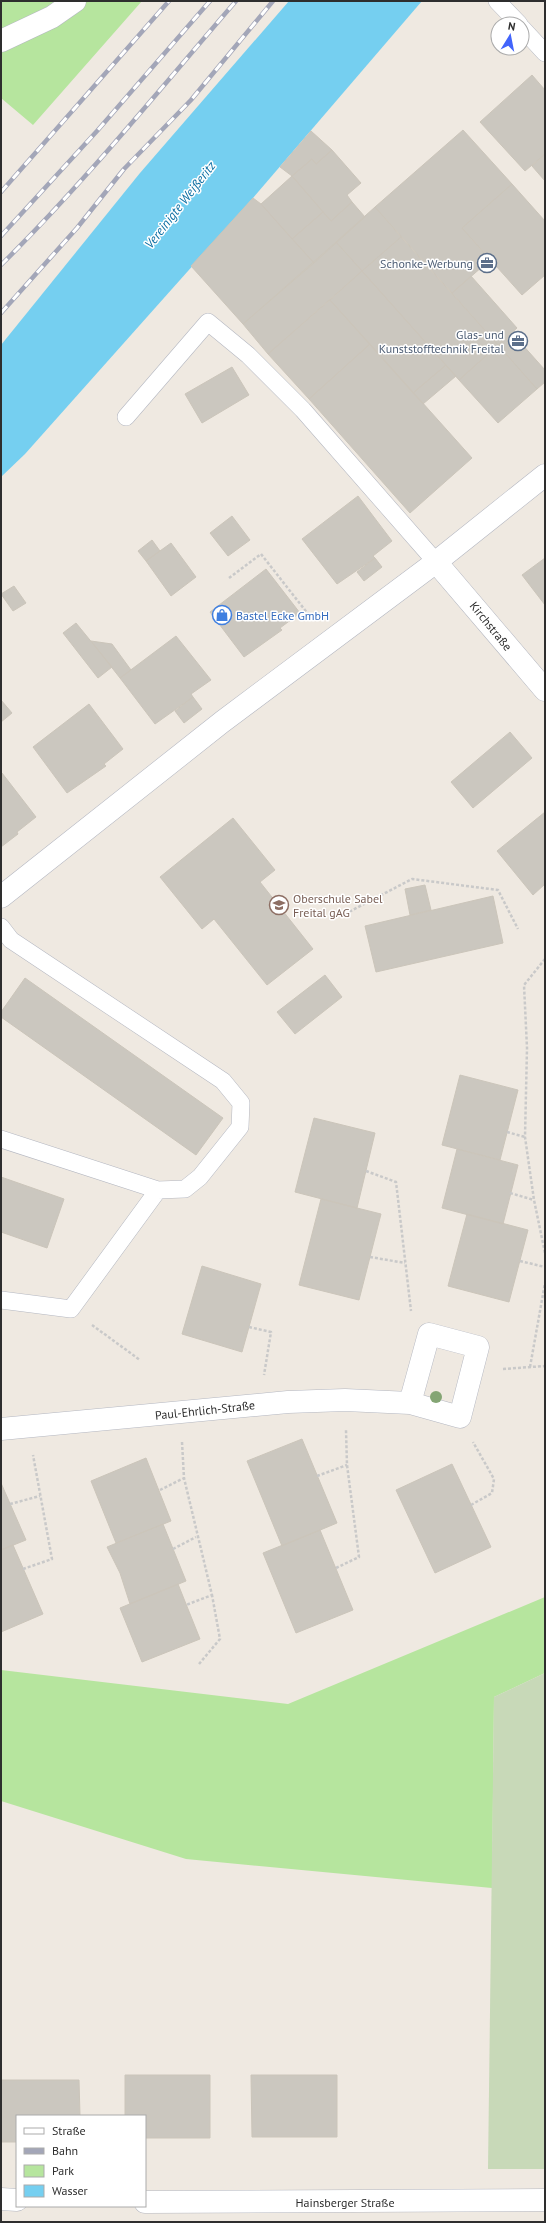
<svg xmlns="http://www.w3.org/2000/svg" width="546" height="2223" font-family="'PT Sans',sans-serif">
	<rect width="100%" height="100%" fill="#efe9e1"/>
	<path fill="#b6e59e" d="M1,1H142L33,125L1,98Z
		M545,1597V1673L494,1697L492,1888L186,1859L1,1801V1670L288,1704Z"/>
	<path fill="#c8d9b8" d="M545,1673V2169H488L494,1697Z"/>
	<path fill="#75cff0" d="M289,1H422L253,198L25,454L1,477V345L140,173Z"/>
	<path fill="#cbc7bf" stroke="#cbc5ba" d="M532,75L545,90V154L525,171L480,122Z
		M463,130L512,184L462,228L490,260L452,293L375,207Z
		M311,131L332,150L316,164L312,159L292,176L280,167Z
		M332,150L361,183L347,195L352,202L331,221L292,176L312,159L316,164Z
		M545,154V181L532,166Z
		M292,176L323,212L292,239L261,204Z
		M512,184L545,221V275L522,295L462,228Z
		M253,198L261,204L314,263L243,324L191,266Z
		M352,202L365,217L314,263L292,239L323,212L331,221Z
		M375,207L401,237L362,271L336,242Z
		M401,237L498,345L459,380L362,271Z
		M336,242L362,271L268,354L243,324Z
		M362,271L446,365L413,393L330,300Z
		M471,276L517,328L498,345L452,293Z
		M330,300L370,344L309,399L268,354Z
		M512,333L545,370V382L537,389L498,345Z
		M370,344L472,458L410,513L309,399Z
		M498,345L537,389L498,423L459,380Z
		M446,365L456,376L423,404L413,393Z
		M232,367L249,395L202,423L185,394Z
		M358,496L392,541L373,556L375,558L337,584L302,539Z
		M232,516L250,540L228,556L210,533Z
		M152,540L160,551L146,561L138,551Z
		M171,543L196,577L171,596L146,561Z
		M375,558L382,567L364,581L357,572Z
		M545,558V605L522,575Z
		M266,569L300,613L280,628L282,630L244,657L210,612Z
		M14,586L26,603L13,611L1,594Z
		M76,623L112,667L98,678L63,633Z
		M176,636L211,680L191,694L193,697L155,724L120,678Z
		M91,641L112,644L131,670L120,678Z
		M193,697L202,709L184,723L175,711Z
		M1,700L12,713L1,722Z
		M89,704L123,749L104,764L106,766L67,793L33,747Z
		M510,732L532,758L473,808L451,782Z
		M2,773L36,817L17,832L18,834L1,847Z
		M545,812V884L533,895L497,851Z
		M233,818L275,870L260,882L313,949L267,985L214,919L202,929L160,877Z
		M425,885L431,910L410,915L405,889Z
		M493,896L503,943L376,972L365,926Z
		M325,975L342,997L295,1034L277,1012Z
		M25,978L223,1118L196,1155L1,1017V1012Z
		M460,1075L518,1090L500,1160L442,1145Z
		M314,1118L375,1133L357,1208L295,1192Z
		M457,1149L518,1165L503,1224L442,1208Z
		M1,1177L64,1199L47,1248L1,1232Z
		M321,1199L381,1214L359,1300L299,1285Z
		M467,1214L528,1230L509,1302L448,1286Z
		M202,1266L261,1284L242,1352L182,1334Z
		M302,1439L337,1523L282,1546L247,1461Z
		M146,1458L171,1521L116,1543L91,1481Z
		M452,1464L491,1547L435,1573L396,1490Z
		M1,1483L26,1540L1,1550Z
		M163,1524L186,1581L130,1604L120,1573L107,1547Z
		M320,1530L353,1610L296,1633L263,1553Z
		M13,1545L43,1614L1,1632V1550Z
		M178,1584L200,1639L142,1662L120,1608Z
		M125,2075H210V2138H145V2116H125Z
		M251,2075H337V2137H252Z
		M1,2080H79L80,2116H17V2142H1Z"/>
	<g fill="none" stroke-linecap="round" stroke-linejoin="round">
		<defs>
			<path id="lane" d="M497,1L519,24
				M522,28L545,53
				M126,417L208,322L248,355L303,410L436,562
				M1,927L11,940L223,1081L241,1103L240,1127L200,1177L185,1189L158,1190
				M1,1139L158,1190L71,1309L1,1300"/>
			<path id="street" d="M436,562L545,690
				M1,1429L288,1402L345,1400L410,1403L460,1417L478,1347L429,1334L410,1403
				M1,2199L17,2200
				M145,2202L545,2200"/>
			<path id="secondary" d="M1,41L52,17L75,1
				M1,897L222,722L436,562L545,475"/>
		</defs>
		<use href="#lane" stroke="#b4b7c1" stroke-width="18"/>
		<use href="#street" stroke="#b4b7c1" stroke-width="23"/>
		<use href="#secondary" stroke="#b4b7c1" stroke-width="23"/>
		<path stroke="#c9c9c9" stroke-width="2.5" stroke-dasharray="3 2" stroke-linecap="butt" d="M229,578L261,554L312,619
			M345,914L412,879L498,890L518,929
			M545,959L524,985L527,1048L525,1137L534,1200L545,1253
			M507,1132L525,1137
			M366,1171L396,1182L411,1311
			M510,1193L534,1200
			M370,1257L405,1263
			M520,1261L545,1267
			M92,1325L140,1360
			M249,1327L271,1332L264,1375
			M530,1367L545,1283
			M503,1369L545,1366
			M182,1442L184,1478L212,1595L186,1605
			M317,1476L347,1465
			M160,1490L184,1478
			M10,1504L40,1496
			M471,1505L492,1493L494,1479L473,1442
			M173,1549L196,1537
			M336,1568L359,1557L347,1465L346,1430
			M23,1569L52,1559L33,1455
			M199,1664L220,1639L212,1595"/>
		<use href="#lane" stroke="#fff" stroke-width="17"/>
		<use href="#street" stroke="#fff" stroke-width="22"/>
		<use href="#secondary" stroke="#fff" stroke-width="22"/>
		<defs>
			<path id="rail" d="M1,192L169,1
				M1,236L97,131L210,1
				M1,265C85,182 159,90 236,1
				M1,313L77,228L124,169L191,100L273,1"/>
		</defs>
		<use href="#rail" stroke="#a3a6b8" stroke-width="4.5"/>
		<use href="#rail" stroke="#fff" stroke-width="3" stroke-dasharray="9" stroke-linecap="butt"/>
	</g>
	<circle fill="#84a574" cx="436" cy="1397" r="6"/>
	<defs>
		<symbol id="office-ring" viewBox="-11 -11 22 22"><circle r="9.5" fill="#fff" stroke="#5c6f8a" stroke-width="1.5"/><path d="M-6-3h4V-5.5h4V-3h4V5H-6ZM-1-4.5V-3h2v-1.5ZM-6 0V1H6V0Z" fill="#5c6f8a"/></symbol>
		<symbol id="shop-ring" viewBox="-11 -11 22 22"><circle r="9.5" fill="#fff" stroke="#3f7fe0" stroke-width="1.5"/><path d="M-5-2.5h2.3a2.7 3.5 0 0 1 5.4 0H5L5.5 6h-11ZM-1.5-2.5h3a1.5 2.3 0 0 0-3 0Z" fill="#3f7fe0"/></symbol>
		<symbol id="school-ring" viewBox="-11 -11 22 22"><circle r="9.5" fill="#fff" stroke="#8d6e63" stroke-width="1.5"/><path d="M0-5L7-2L0 1L-7-2ZM-4 1L0 2.5L4 1V4Q0 6-4 4Z" fill="#8d6e63"/></symbol>
	</defs>
	<g fill-rule="evenodd">
		<use href="#office-ring" x="476" y="252" width="22" height="22"/>
		<use href="#office-ring" x="507" y="330" width="22" height="22"/>
		<use href="#shop-ring" x="211" y="604" width="22" height="22"/>
		<use href="#school-ring" x="268" y="894" width="22" height="22"/>
	</g>
	<g text-anchor="middle" dominant-baseline="central" stroke-width="3" stroke-linejoin="round" paint-order="stroke">
		<g font-size="12" fill="#4e5e75" stroke="#fff" text-anchor="end">
			<text x="473" y="263">Schonke-Werbung</text>
			<text x="504" y="334">Glas- und<tspan x="504" dy="14">Kunststofftechnik Freital</tspan></text>
		</g>
		<g font-size="12" fill="#366cbe" stroke="#fff" text-anchor="start">
			<text x="236" y="615">Bastel Ecke GmbH</text>
		</g>
		<g font-size="12" fill="#2e2e2e" stroke="#fff">
			<text transform="translate(491 626) rotate(51)">Kirchstraße</text>
			<text transform="translate(205 1410) rotate(-6)">Paul-Ehrlich-Straße</text>
			<text x="345" y="2202">Hainsberger Straße</text>
		</g>
		<g font-size="12" fill="#785e54" stroke="#fff" text-anchor="start">
			<text x="293" y="898">Oberschule Sabel<tspan x="293" dy="14">Freital gAG</tspan></text>
		</g>
		<g font-size="13" font-style="italic" fill="#0d6fa3" stroke="#fff">
			<text transform="translate(180 205) rotate(-52)">Vereinigte Weißeritz</text>
		</g>
	</g>
	<rect width="546" height="2223" fill="none" stroke="#2e2e2e" stroke-width="4"/>
	<rect x="16" y="2115" width="130" height="92" fill="#ffffff" stroke="#ababab"/>
	<rect x="24" y="2128" width="20" height="6" fill="#ffffff" stroke="#ababab"/>
	<text x="52" y="2135" font-size="12" fill="#2e2e2e">Straße</text>
	<rect x="24" y="2148" width="20" height="6" fill="#a3a6b8" stroke="#ababab"/>
	<text x="52" y="2155" font-size="12" fill="#2e2e2e">Bahn</text>
	<rect x="24" y="2165" width="20" height="12" fill="#b6e59e" stroke="#ababab"/>
	<text x="52" y="2175" font-size="12" fill="#2e2e2e">Park</text>
	<rect x="24" y="2185" width="20" height="12" fill="#75cff0" stroke="#ababab"/>
	<text x="52" y="2195" font-size="12" fill="#2e2e2e">Wasser</text>
	<g transform="translate(510 36) rotate(10)"><circle r="19" fill="#ffffff" stroke="#ababab"/>
	<path d="M0-3L7 15L0 10L-7 15Z" fill="#4264fb"/>
	<text y="-6" font-size="11" font-weight="bold" text-anchor="middle" fill="#2e2e2e">N</text>
	</g>
</svg>
